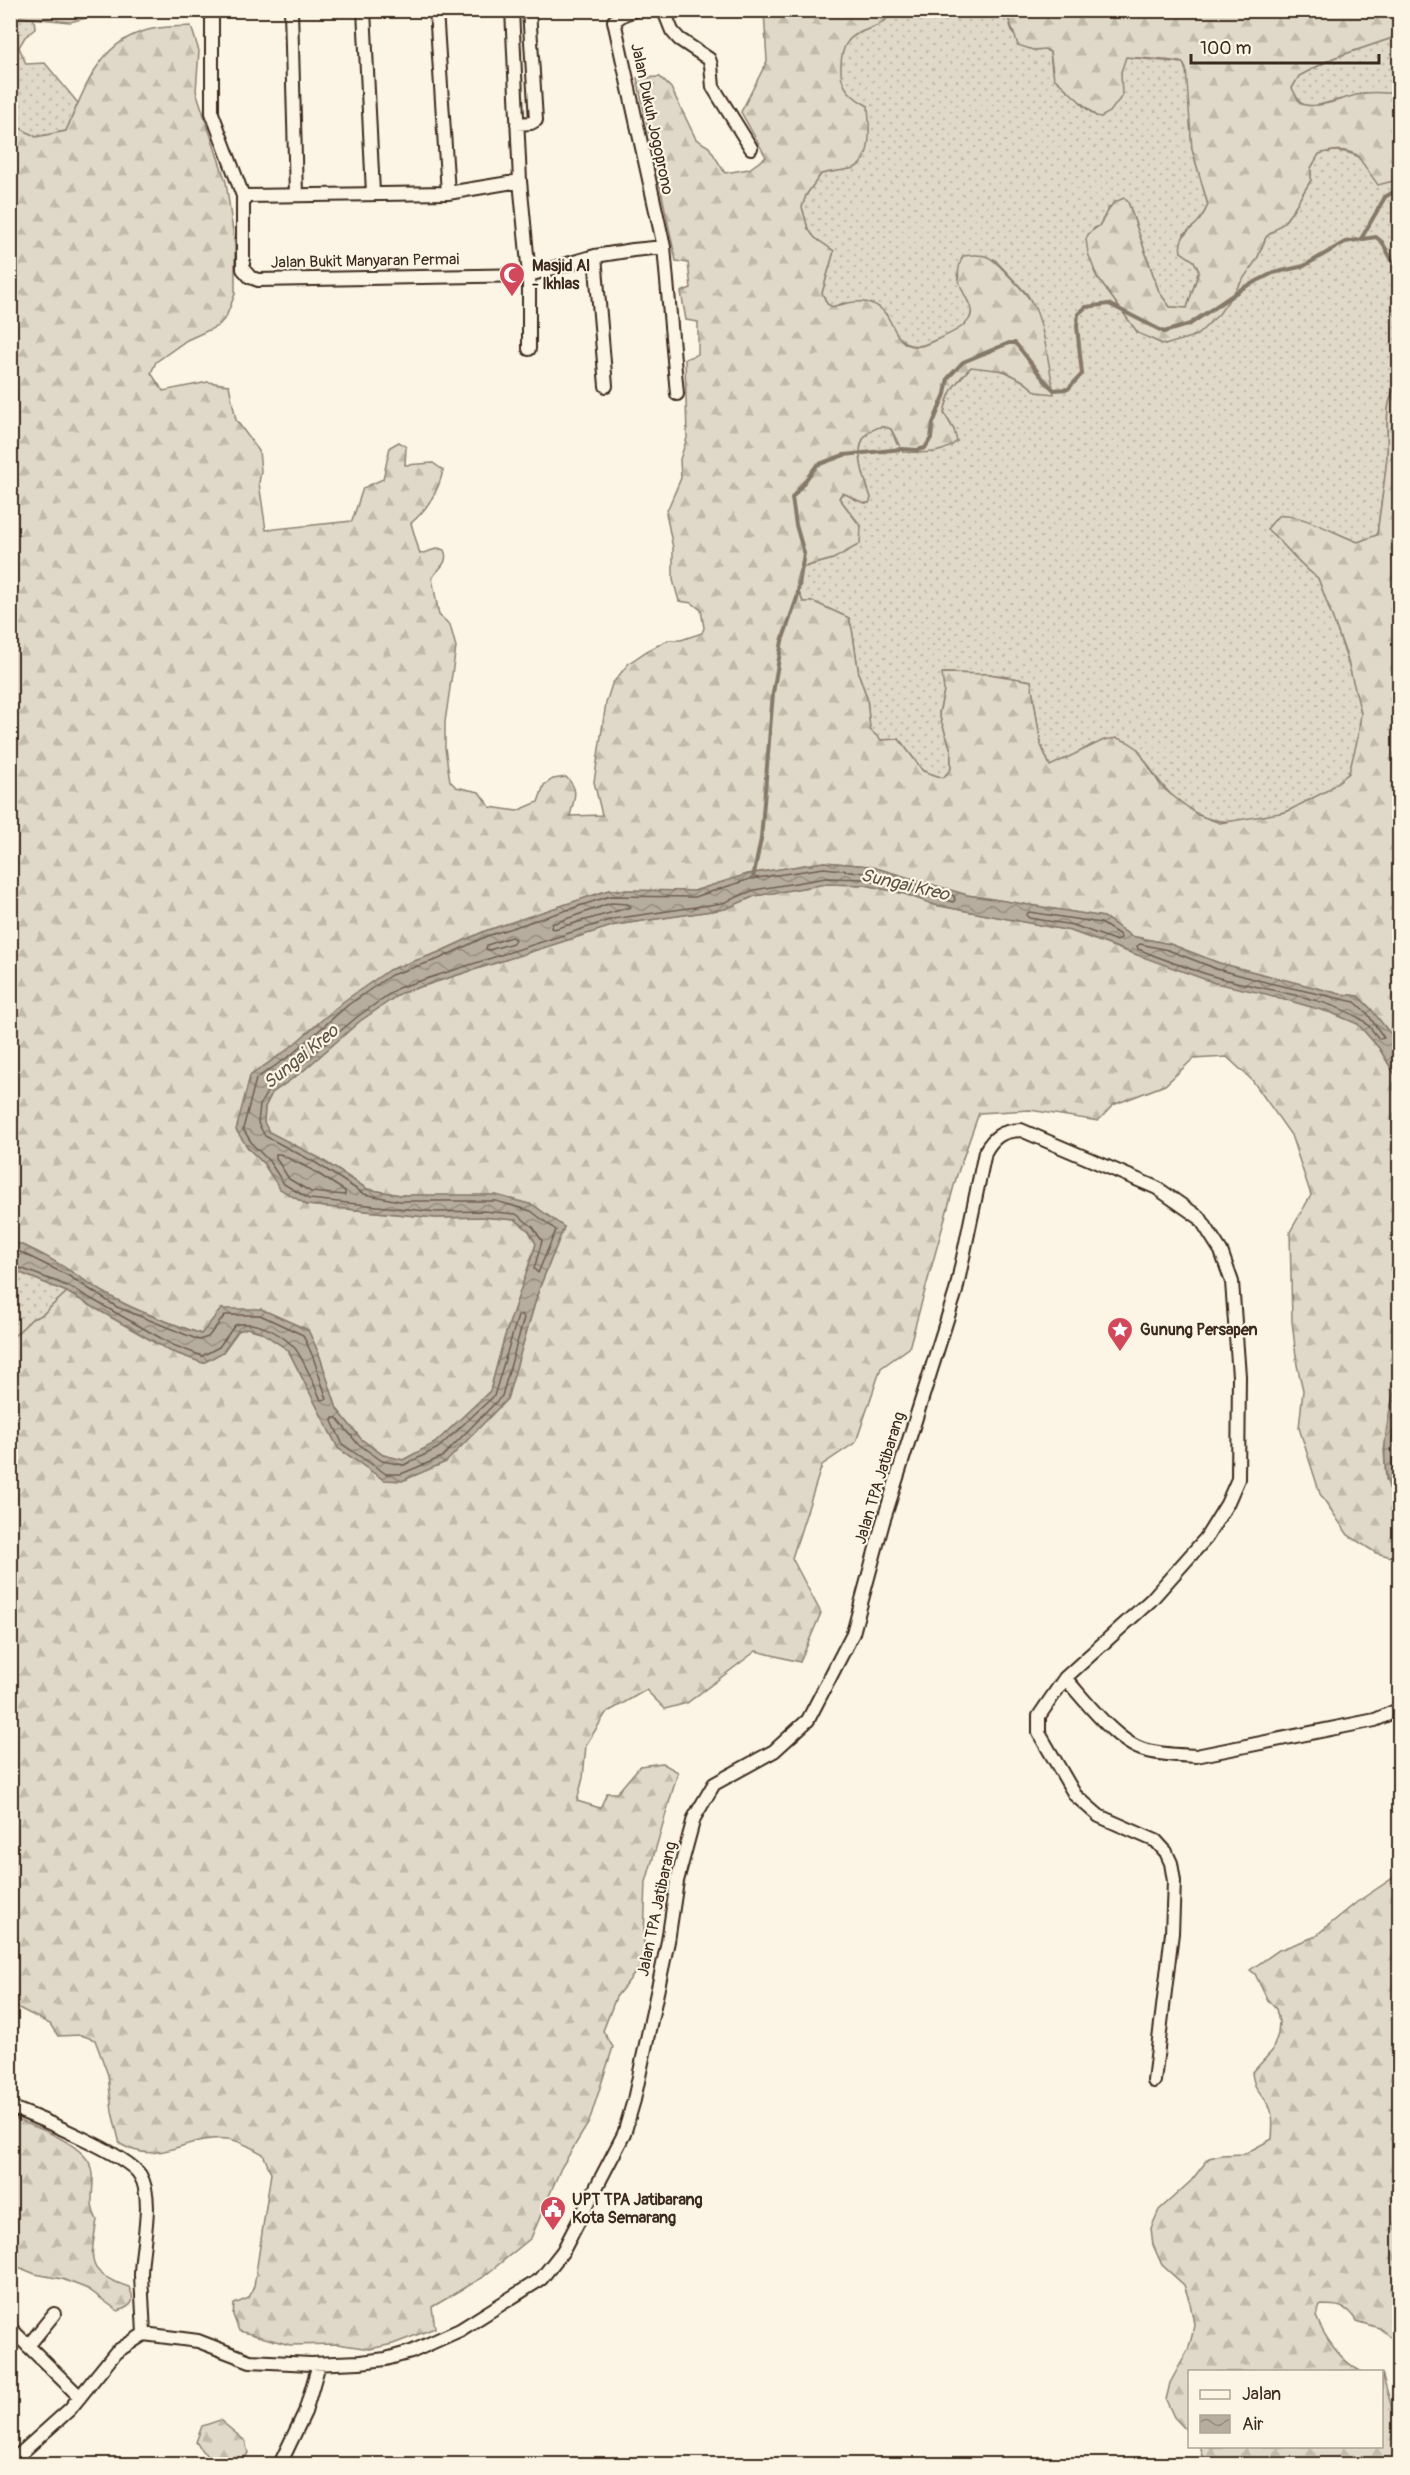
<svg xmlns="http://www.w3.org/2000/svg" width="1410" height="2475" font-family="Pangolin,sans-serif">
	<defs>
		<pattern id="grass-dots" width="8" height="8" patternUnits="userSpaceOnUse" patternTransform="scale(1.5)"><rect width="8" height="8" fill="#e0d8c8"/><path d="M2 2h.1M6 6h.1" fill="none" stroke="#c1baab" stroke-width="1.8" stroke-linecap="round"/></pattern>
		<pattern id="forest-firs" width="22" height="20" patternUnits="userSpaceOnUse" patternTransform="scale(1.5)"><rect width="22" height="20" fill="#e0d8c8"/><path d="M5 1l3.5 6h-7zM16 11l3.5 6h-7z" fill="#c1baab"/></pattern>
		<pattern id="water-waves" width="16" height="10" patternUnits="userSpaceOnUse" patternTransform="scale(1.5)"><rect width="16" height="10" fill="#b7ad9e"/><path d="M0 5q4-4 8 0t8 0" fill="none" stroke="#968d80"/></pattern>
	</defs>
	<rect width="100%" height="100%" fill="#fcf5e5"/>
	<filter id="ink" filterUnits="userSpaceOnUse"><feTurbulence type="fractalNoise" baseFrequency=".0167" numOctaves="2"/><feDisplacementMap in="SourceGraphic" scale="12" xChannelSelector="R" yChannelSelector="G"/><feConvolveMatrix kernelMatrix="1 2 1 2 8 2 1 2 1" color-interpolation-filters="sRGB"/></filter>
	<g filter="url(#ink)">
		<path fill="url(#grass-dots)" stroke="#8e8173" stroke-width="1.5" d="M891,11H1006L1013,34L1033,50L1045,49L1050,52L1052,71L1067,90L1077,97L1083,106L1096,116L1121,96V72L1125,57L1183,63L1188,75L1192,149L1208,205L1199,222L1184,234L1181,252L1194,261L1199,271L1187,308L1170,307L1159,292L1128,202L1109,208L1099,226L1093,229L1094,271L1097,277L1138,333L1165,345L1237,284L1257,259L1266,237L1284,222L1291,213L1311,180V168L1319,154C1351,143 1368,164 1393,181L1399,170V379C1382,408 1389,426 1387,456C1385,482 1380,509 1377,535L1358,542L1332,532L1267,529C1285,544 1299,565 1318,578C1330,611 1343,643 1352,677C1356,688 1360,701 1361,712C1361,724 1355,766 1348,774C1319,806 1237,836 1197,814C1168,798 1154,775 1137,748L1093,744L1063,762L1050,766L1041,745L1031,681L989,674L943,673L944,691L939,714L951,750V769L943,778L923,771L899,739L881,740L870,730L867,698L859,675L852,629L849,618L814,602H803L795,584L800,568L833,559L861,526L839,498L842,493C851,495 859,504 869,503L871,498C865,480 848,441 874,429C881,426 884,426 891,429L897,444L954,430L944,413C949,389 955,384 971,367C997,364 1018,376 1037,392L1035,309L1027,294L994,259L957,275L972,310L969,322L961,330L921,346L909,345L896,335L886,314L844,303L832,307L827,304L822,293L834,251L815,238L808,229L802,207L806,195L821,174L856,167L863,160L868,106C853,98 841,88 840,71C839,18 881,39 891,11Z
			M10,16L34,18L35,29L25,37L19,47L26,64L45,63L78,103L66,131L36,137L11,123Z
			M1395,37L1399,38V92L1391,94L1365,93L1311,107C1300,106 1295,98 1292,88L1299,76L1333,58Z
			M11,1269L67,1292L42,1315L32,1319L11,1340Z"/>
		<path fill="url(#forest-firs)" stroke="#8e8173" stroke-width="1.5" d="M10,11L11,10L114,11L70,22L11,16Z
			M764,11H891C881,39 839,18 841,71C841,88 853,98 868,106C869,122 874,160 854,168C844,171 832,171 821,174L806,195L802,207L808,229L815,238L834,251L822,293L827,304L833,307C906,282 880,352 921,346C926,345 933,341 938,339C1009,310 941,300 963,256C990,252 993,259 1010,277C1019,286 1028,295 1034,306C1044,326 1050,371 1054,394L1037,392L1023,381L1005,371L971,367C955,384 949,389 944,413L954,430L957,441C942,456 923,452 903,452L891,429C884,426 880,426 874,429C848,441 865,479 871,498L869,503C859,504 851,495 842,493L839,498L861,527L860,544L833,559L800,568C794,582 797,588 803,602H814L849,618L852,629L859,675L867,698L870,730L881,740L899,739L923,771L943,778L951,769V750L939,714L944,691L942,673L989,674L1031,681L1041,745L1050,766L1104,740L1117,738L1128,742L1137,748L1161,786L1169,793L1198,815L1220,823L1286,812L1328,790L1349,773L1358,737L1361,713L1346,654L1318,578C1299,565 1285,544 1267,529L1278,516C1304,514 1333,533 1358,542L1377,535C1380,509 1385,482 1387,456C1389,426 1382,408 1399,379V1048L1371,1009L1358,996L1340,994L1219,963L1170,944L1131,936L1104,917L967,895L869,866L824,862L748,874L694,891L609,890L485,931L437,953L389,970L287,1050L250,1076L248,1148L264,1164L272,1177L307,1205L436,1218L482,1217L516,1220L529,1231L536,1244L504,1339L490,1391L435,1443L403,1460L383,1455L361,1439L337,1409L319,1354L308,1330L261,1309L201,1334C174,1324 145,1315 119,1301C83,1282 51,1254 11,1241V123L36,137L66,131C85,89 98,42 148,30C162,26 177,27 191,26L199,51L196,91L226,182L235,246V294L226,317L218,326L187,340L156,362L151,373L163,391L208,382L229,385L236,420L259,451L261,471L259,483L266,530L352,521L363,488L383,479L390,447L399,442L406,447L405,465L433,463L443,470C439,490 427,510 411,523L420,554L439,548L444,550C450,563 438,568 432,578L439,615L450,625L456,647L445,722V748L450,781L456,787L479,792L490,807L517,811L538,802L544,785L553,779L566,777C580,790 574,798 570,816L602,815L594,782L606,703L612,684L629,663L647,651L668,640H681L702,633L704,628L701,610L692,603L679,601L673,580V548L666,513L681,478L680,459L687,438L685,359L698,354V322L686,320L681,292L691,288L688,263L676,261L637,78L660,77L671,88L696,139L709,147L725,173L749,169L766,157L741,112L767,61Z
			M1006,11H1399V38L1395,37L1333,58L1299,76L1292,88L1300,103C1316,112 1348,95 1366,93C1377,91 1388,95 1399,92V170L1393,181L1378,185L1357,155C1345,148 1331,150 1319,154L1311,168V180L1291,213L1284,222L1266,237L1257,259L1219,314L1197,335L1165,345L1138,333L1097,277L1088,253L1086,239L1089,233L1099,226L1113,203L1124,198L1128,202L1159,292L1170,307L1187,308L1199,271L1194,261L1181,252C1178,237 1188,232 1197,223C1202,218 1205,212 1208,205L1192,149L1186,69L1183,63C1174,60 1139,58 1126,57L1121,72L1122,96L1110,112L1101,117L1096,116L1054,78L1050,52L1045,49L1033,50L1018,45Z
			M826,884L866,885L905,894L935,905L1071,931L1128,952L1332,1013L1358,1024L1379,1048L1399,1081L1400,1372L1384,1450L1386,1479L1399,1512V1548L1396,1558L1376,1553L1348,1535L1320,1494L1299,1428L1303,1390L1297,1365L1292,1321L1290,1232L1311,1195L1291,1135L1252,1080L1227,1057L1193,1059L1165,1085L1113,1105L1098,1121L1030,1110L979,1113L957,1175L909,1348L881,1368L856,1442L822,1465L792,1558L821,1613L800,1662L756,1651L687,1703L665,1709L646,1690L606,1713L586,1745L583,1778L577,1801L600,1808L607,1793H617L640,1766L662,1763L678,1772L646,1882L643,1963L616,1997L603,2031L613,2047L589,2122L561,2168L531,2238L482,2278L432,2307L435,2328L393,2344L370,2349L337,2344L290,2345L239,2331L233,2315L234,2304L249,2298L254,2286L271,2173L263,2154C253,2149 240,2140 228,2139C185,2134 162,2168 120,2144L112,2112L108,2075L95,2040L81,2035L58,2036L50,2024L11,2004L10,1340L32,1319L42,1315L67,1292L170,1351L203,1363L223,1352L238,1331L247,1328L261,1332L288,1350L338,1448L384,1480L507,1399L539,1289L564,1227L437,1196L400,1195L367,1189L319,1158L269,1132L264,1123L265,1107L272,1093L303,1071L360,1021L401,993L615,925L725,909L755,896Z
			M1399,1874V2344L1379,2328L1356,2321C1347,2305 1337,2305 1320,2305L1316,2316C1324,2337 1340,2360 1360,2371L1190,2372L1189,2433L1174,2417L1166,2400L1170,2383L1188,2350L1192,2336L1194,2324L1190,2303L1184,2285L1162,2265L1153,2245L1151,2228L1159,2210L1191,2181L1209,2158L1221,2155L1244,2154L1272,2139C1273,2125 1274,2114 1267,2102C1258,2088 1255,2092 1252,2073L1272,2051L1278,2034L1279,2022L1276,2009L1267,1999L1255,1974L1250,1970L1279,1950L1314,1937L1357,1902Z
			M11,2118C34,2126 91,2145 93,2174C94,2191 88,2204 97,2220C90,2262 85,2272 129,2287C136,2301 133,2306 118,2311L88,2289L62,2279L35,2274L11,2264Z
			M1382,2373L1399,2433V2464H1206L1200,2447L1382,2446Z
			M220,2420L245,2441L248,2453L240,2464H216V2462L202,2451L196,2442L202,2426Z"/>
		<path fill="url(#water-waves)" stroke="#85796b" stroke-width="1.5" d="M824,862L869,866L967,895L1104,917L1131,936L1170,944L1219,963L1340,994L1358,996L1371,1009L1393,1037L1399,1048V1081L1379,1048L1358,1024L1332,1013L1266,994L1215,983L1071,931L935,905L905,894L866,885L826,884L755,896L725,909L615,925L401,993L360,1021L303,1071L272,1093L265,1107L264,1122L269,1132L319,1158L367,1189L400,1195H496L533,1205L564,1227L539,1289L507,1399L446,1462L402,1481L384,1480L338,1448L288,1350L261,1332L247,1328L238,1331L223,1352L203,1363L170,1351L67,1292L11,1269V1241C51,1254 83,1282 119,1301C145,1315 174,1324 201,1334L221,1309H261L308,1330L319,1354L337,1409L361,1439L383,1455L403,1460L435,1443L490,1391L504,1339L536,1244L529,1231L516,1220L482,1217L436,1218L307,1205L280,1189L264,1164L248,1148L236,1130L250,1076L287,1050L344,1001L389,970L437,953L485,931L609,890L694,891L748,874Z
			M1399,1372V1512C1374,1468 1387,1417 1399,1372Z"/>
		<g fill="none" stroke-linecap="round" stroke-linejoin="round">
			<path stroke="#6d5e51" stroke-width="1.5" d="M824,868C870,872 910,881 954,896L955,900L953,902L867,879L826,878L754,890L723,903L613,919L398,988L357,1017L299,1066L269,1088L260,1105L258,1123L265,1136L316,1163L364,1194L399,1201H496L531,1211L556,1230L538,1273L534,1269L542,1241L533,1227L516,1214L483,1211L436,1212L309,1199L284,1184L269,1161L253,1145L243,1129L256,1079L291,1055L348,1005L391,975L439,959L487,936L610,896L695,897L750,879Z
				M611,903L628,904L631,907L554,929L551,928L552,924Z
				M1029,912L1101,923L1120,935L1121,938L1117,941L1073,925L1029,918L1026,915Z
				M511,937L515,939L513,943L489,950L486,949L487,945Z
				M1140,944L1168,950L1217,969L1269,983L1355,1002L1367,1013L1384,1038L1379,1039C1374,1033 1368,1023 1361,1019C1324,996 1258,989 1216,977C1190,969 1164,960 1138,949L1137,946Z
				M280,1154L312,1170L345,1191V1195L311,1192L289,1179L276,1158V1154Z
				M10,1247L69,1276L117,1307L199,1340L208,1337L225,1315H260L303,1335L313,1357L327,1399L321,1400C315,1387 302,1354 292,1345C277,1331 255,1320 235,1325L219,1347L202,1356L173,1345L70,1287L10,1264
				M522,1314L524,1318L502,1396L442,1457L401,1474H386L343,1445L332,1421L333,1418H337L357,1443L382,1461L404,1465L438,1448L494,1396L518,1316Z
				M1400,1396C1392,1433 1386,1461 1400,1497"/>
			<path stroke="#85796b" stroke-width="4" d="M1361,239L1385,197L1400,188
				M753,878L761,839L773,693L782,641L797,598L804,553L796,525L792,498L817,465L844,455L902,449L917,450L925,448L931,438L933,423L945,394L948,378L963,362L1009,343H1015C1029,358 1038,376 1054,390L1068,389L1082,374L1077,326L1078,314L1086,307L1109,304L1164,332L1190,324L1243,288L1273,273L1304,266L1345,242L1376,237L1382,242L1400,275"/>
			<defs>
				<path id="minor" d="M212,10V113L243,196V269L250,277L258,280L529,275L595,256L633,250L664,247
					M291,10L296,195
					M364,10L373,193
					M436,10L448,193
					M512,10L520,181L529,275V349
					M635,10L624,14L614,21L664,247L677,394
					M664,11L672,31L679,39L709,59L711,65L713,87L751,148
					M517,124L531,123L536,120L529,10
					M243,196L448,193L520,181
					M595,256L606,386
					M1065,1678C1085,1700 1116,1742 1144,1750C1161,1755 1179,1755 1196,1756L1375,1720L1400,1709
					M10,2107C36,2117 127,2154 140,2175C155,2200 141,2246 141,2275C142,2294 143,2314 144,2334
					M10,2328L80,2397
					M28,2346L54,2314
					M10,2463L70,2409L116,2352L144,2334L198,2341L250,2361L311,2364L360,2362L386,2359L411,2352L460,2330L541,2279L563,2251L624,2134L634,2100L668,1941L677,1881L694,1818L714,1784L774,1751L808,1720L853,1633L883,1522L956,1291L985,1152C994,1136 1002,1131 1021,1130L1157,1188L1200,1218L1221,1251L1232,1282L1239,1376L1238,1479L1227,1504L1206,1538L1151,1600L1065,1678L1039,1716V1733L1075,1795L1099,1816L1156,1841L1166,1852L1171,1863L1174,1881L1172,1933L1154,2081
					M280,2464L305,2412L319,2364"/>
			</defs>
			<use href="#minor" stroke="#3b2a1e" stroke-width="16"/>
			<use href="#minor" stroke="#fcf5e5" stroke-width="12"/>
		</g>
	</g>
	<defs>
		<symbol id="mosque-pin" viewBox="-11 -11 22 30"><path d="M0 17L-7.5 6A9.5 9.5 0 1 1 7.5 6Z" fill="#d1495b" stroke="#fcf5e5"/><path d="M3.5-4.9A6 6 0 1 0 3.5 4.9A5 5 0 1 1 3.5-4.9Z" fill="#fff"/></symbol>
		<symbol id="sight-pin" viewBox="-11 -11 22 30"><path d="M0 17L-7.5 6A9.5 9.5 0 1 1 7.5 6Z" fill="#d1495b" stroke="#fcf5e5"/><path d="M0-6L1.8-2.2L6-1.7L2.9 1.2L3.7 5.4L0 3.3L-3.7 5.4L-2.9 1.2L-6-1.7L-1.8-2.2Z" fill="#fff"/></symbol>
		<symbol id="civic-pin" viewBox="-11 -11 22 30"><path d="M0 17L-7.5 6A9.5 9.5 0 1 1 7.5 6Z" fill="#d1495b" stroke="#fcf5e5"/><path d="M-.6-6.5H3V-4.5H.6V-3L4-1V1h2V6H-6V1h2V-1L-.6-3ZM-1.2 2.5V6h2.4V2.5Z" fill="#fff"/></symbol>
	</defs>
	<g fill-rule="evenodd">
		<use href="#mosque-pin" x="497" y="260" width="30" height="40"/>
		<use href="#sight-pin" x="1105" y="1315" width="30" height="40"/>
		<use href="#civic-pin" x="538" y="2194" width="30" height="40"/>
	</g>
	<g text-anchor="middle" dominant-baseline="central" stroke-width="4.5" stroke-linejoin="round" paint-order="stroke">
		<g font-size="16" fill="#3b2a1e" stroke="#fcf5e5">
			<text transform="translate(652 119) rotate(78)">Jalan Dukuh Jogoprono</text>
			<text transform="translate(365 261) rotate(-1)">Jalan Bukit Manyaran Permai</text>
			<text transform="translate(880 1478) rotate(-73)">Jalan TPA Jatibarang</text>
			<text transform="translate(657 1909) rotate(-78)">Jalan TPA Jatibarang</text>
		</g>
		<g font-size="16" font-weight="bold" fill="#3b2a1e" stroke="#fcf5e5" text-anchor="start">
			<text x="532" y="266">Masjid Al<tspan x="532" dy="18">- Ikhlas</tspan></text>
			<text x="1140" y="1330">Gunung Persapen</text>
			<text x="572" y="2200">UPT TPA Jatibarang<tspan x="572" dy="18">Kota Semarang</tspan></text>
		</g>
		<g font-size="18" font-style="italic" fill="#605144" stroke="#fcf5e5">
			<text transform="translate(905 885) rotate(13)">Sungai Kreo</text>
			<text transform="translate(301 1057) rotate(-39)">Sungai Kreo</text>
		</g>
	</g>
	<rect width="1410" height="2475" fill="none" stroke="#fcf5e5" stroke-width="36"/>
	<rect x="18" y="18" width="1374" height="2439" fill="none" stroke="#3b2a1e" stroke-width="2" filter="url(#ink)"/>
	<rect x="1188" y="2370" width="195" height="78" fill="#fcf5e5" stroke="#afa495" stroke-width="1.5"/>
	<rect x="1200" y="2390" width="30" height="9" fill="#fcf5e5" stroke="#afa495" stroke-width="1.5"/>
	<text x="1242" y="2400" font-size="18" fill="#3b2a1e">Jalan</text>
	<rect x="1200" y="2415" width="30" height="18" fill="url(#water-waves)" stroke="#afa495" stroke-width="1.5"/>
	<text x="1242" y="2430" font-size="18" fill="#3b2a1e">Air</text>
	<path d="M1191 54v9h188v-9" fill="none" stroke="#3b2a1e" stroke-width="3"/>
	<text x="1200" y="54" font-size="18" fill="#3b2a1e" stroke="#fcf5e5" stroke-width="4.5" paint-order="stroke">100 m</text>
</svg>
